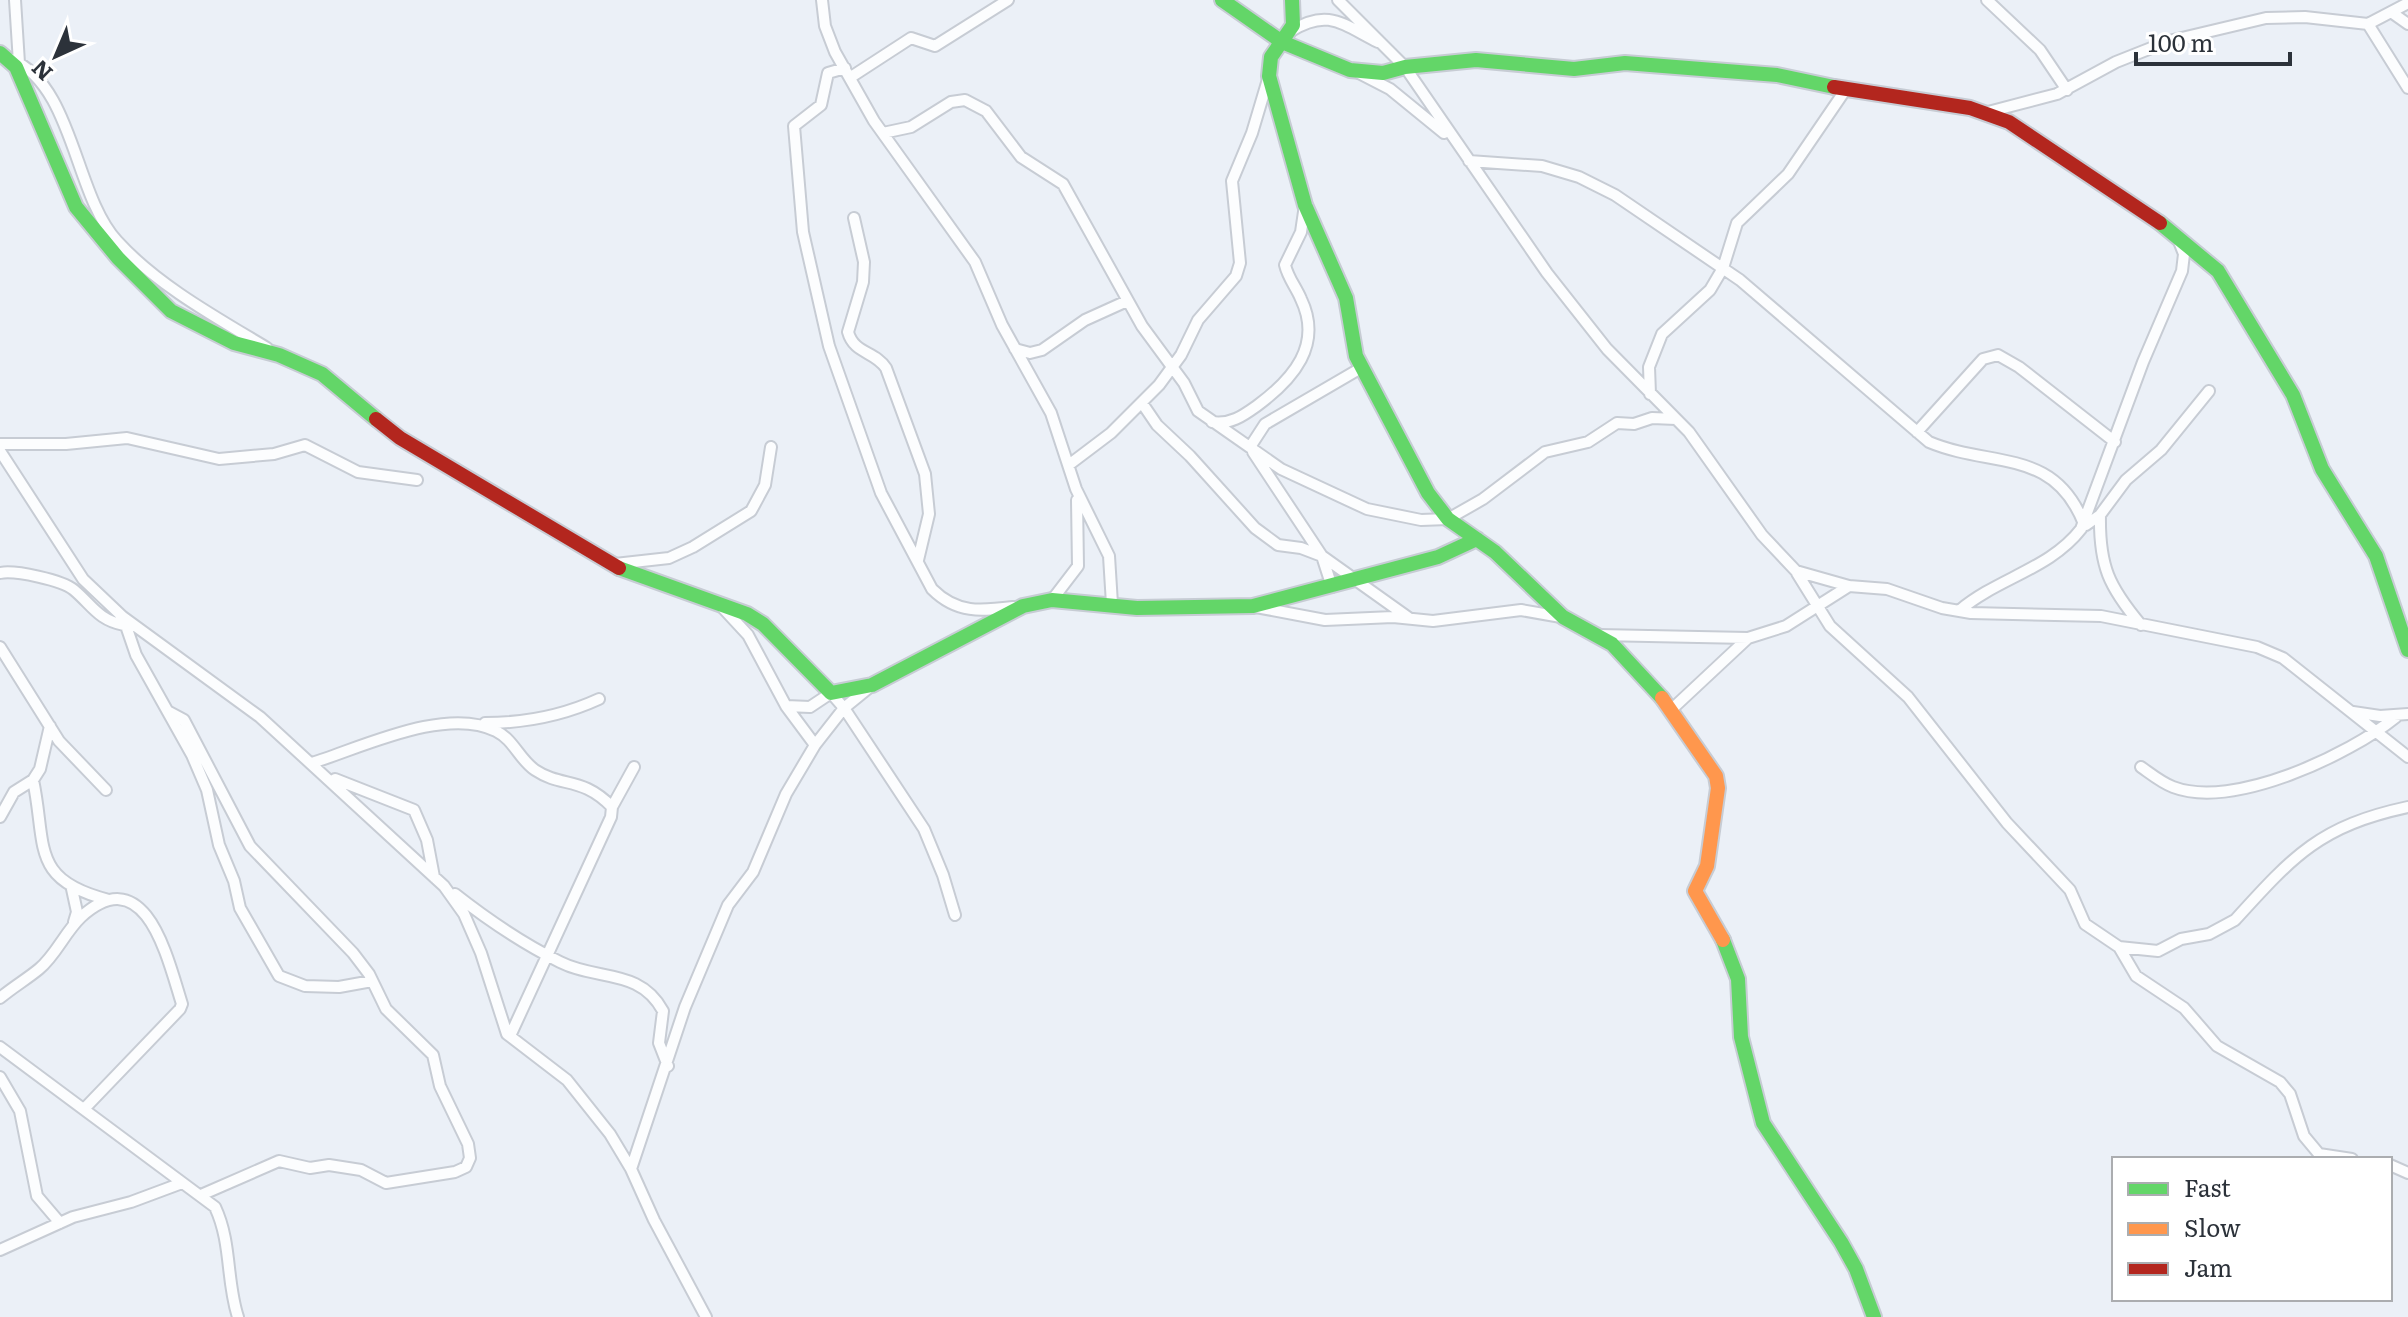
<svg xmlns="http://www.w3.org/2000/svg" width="2408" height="1317" font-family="Literata,serif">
	<rect width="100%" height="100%" fill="#ebf0f7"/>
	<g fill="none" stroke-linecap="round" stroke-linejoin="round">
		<defs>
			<path id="street" d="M15,0L19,63
				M822,0L825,26L835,52L874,121L975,262L1002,325L1051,413L1076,489L1109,556L1112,604
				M1338,0L1405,67L1547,273L1607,349L1689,432L1762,535L1796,571L1849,586L1887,589L1942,608L1971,613L2101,616L2257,647L2283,658L2408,757
				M1987,0L2040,50L2067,90
				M2391,12L2408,24
				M2368,24L2408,88
				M1291,31C1328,8 1342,24 1378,42
				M11,59C74,86 74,194 117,241C157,285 217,318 267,348
				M845,68L828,73L821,105L794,126L803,232L829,346L881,493L932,589C957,614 981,611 1013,607
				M1359,73L1390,89L1444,133
				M851,77L911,38L935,46L1008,0
				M1988,112L2057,94L2116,62L2169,41L2266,18L2305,17L2368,24L2408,3
				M883,133L911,127L951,102L965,100L986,111L1021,157L1063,184L1142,326L1184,383L1198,411L1281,469L1367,509L1421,520L1448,519L1483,499L1545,452L1588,442L1617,423L1634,424L1652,418L1676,419
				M1469,161L1542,166L1579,177L1615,195L1740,280L1929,442C1991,468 2054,447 2084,524
				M854,218L864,262L863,282L848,332C854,354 875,351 886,368L925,474L929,514L918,560
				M1015,349L1030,353L1042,350L1085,320L1127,301
				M1650,394L1649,367L1662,334L1710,290L1723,268L1737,223L1788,174L1846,89
				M1142,403L1157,425L1190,456L1255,528L1278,545L1301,548L1322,556L1409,618
				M1212,422C1231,425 1244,415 1258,405C1293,379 1323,345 1301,299C1296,287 1288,278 1285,265L1301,232L1305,205
				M1917,432L1983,359L1998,355L2019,367L2115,442
				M0,444H66L127,438L219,459L274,454L305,445L358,472L417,480
				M0,451L83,579L123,617L260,717L444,886L464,914L481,953L507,1034L567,1080L610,1134L631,1169L654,1220L706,1317
				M1070,464L1111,433L1159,385L1181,355L1198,320L1236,276L1240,263L1232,181L1252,133L1269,76
				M2100,515C2099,566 2109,587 2141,625
				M2086,525L2100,515L2126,480L2161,450L2209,391
				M615,564L669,558L693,547L751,511L765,485L771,447
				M0,573C15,570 62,580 74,590C92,605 98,620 124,625
				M1797,573L1830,626L1908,697L2007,823L2070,890L2085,924L2119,947L2136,976L2184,1008L2217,1046L2280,1082L2290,1094L2304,1136L2319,1154L2352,1159
				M1332,587L1322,556L1253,452L1252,444L1265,424L1361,368
				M1052,600L1078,566L1077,500
				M1256,607L1325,620L1393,617L1433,621L1521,610L1561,617
				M723,608L748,635L786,706L815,745
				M1960,610C1998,578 2050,569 2081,529L2143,362L2182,271L2184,254L2178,239
				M123,617L136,655L192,755L207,790L219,845L234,881L240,908L279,976L305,986L339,987L372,981
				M1599,635L1748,638
				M0,647L59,741L106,790
				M786,706L810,707L831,693L844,708L924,829L943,875L955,915
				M1672,709L1748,638L1786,626L1849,586
				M169,712L184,720L250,846L353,953L369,974L386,1009L433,1055L440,1086L468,1144L470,1158L466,1167L455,1172L386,1183L361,1170L329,1165L310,1168L279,1161L201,1195
				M2353,712L2380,716L2408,714
				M485,723C526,723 562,716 599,699
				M312,763C363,747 446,706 496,731C514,740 519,759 535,770C562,788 582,776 612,807
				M2141,767C2151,774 2162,783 2173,787C2233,810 2349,755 2396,717
				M335,779L414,810L427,840L434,877
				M33,780C47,845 29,880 109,900
				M0,817L14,792L33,780L40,769L50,726
				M72,889L77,912L74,922
				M455,894C488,920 522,943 560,962C597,981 640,968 663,1011L659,1043L668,1066
				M2119,947L2158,951L2181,939L2209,934L2235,920C2294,855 2320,826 2408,807
				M0,998C13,987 27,979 39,969C56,955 65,932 81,917C146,858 168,960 182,1004L180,1009L84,1109
				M510,1036L611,817L612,807L634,767
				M0,1047L215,1207C232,1243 226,1281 238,1317
				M0,1077L20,1111L37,1196L60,1223
				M2390,1165L2408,1173
				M631,1169L685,1007L728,905L753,872L786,794L815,745L844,708L871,686
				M0,1250L73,1217L131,1202L182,1183"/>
			<path id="fast" d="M1222,0L1282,42L1350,70L1383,73L1405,67L1476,60L1574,69L1625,63L1777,75L1834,87
				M1292,0L1293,25L1271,57L1269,76L1305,205L1346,298L1356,356L1428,493L1448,519L1495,552L1563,617L1612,644L1662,698
				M0,53L16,67L76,207L118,258L171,311L234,343L279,355L322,374L376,419
				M2160,223L2218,271L2293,395L2322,469L2376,556L2408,650
				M619,568L747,614L763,624L831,693L872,685L1023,606L1052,600L1137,608L1253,606L1438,557L1477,539
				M1723,940L1738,979L1741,1037L1763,1123L1841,1242L1856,1269L1874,1317"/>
			<path id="slow" d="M1662,698L1716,776L1718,788L1707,866L1695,891L1723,940"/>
			<path id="jam" d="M1834,87L1970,108L2009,122L2160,223
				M376,419L400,438L619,568"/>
		</defs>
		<use href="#street" stroke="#c7ccd4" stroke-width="14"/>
		<use href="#fast" stroke="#c7ccd4" stroke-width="18"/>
		<use href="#slow" stroke="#c7ccd4" stroke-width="18"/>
		<use href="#jam" stroke="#c7ccd4" stroke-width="18"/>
		<use href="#street" stroke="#fcfdfe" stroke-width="10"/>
		<use href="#fast" stroke="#63d668" stroke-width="14"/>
		<use href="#slow" stroke="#ff974d" stroke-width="14"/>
		<use href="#jam" stroke="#b3261e" stroke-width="14"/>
	</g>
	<rect x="2112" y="1157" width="280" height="144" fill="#ffffff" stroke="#abadb0" stroke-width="2"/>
	<rect x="2128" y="1183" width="40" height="12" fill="#63d668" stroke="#abadb0" stroke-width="2"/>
	<text x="2184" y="1197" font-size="24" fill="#2c323a">Fast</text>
	<rect x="2128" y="1223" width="40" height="12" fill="#ff974d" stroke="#abadb0" stroke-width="2"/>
	<text x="2184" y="1237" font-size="24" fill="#2c323a">Slow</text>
	<rect x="2128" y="1263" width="40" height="12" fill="#b3261e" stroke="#abadb0" stroke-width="2"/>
	<text x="2184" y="1277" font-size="24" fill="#2c323a">Jam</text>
	<g transform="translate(56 56) rotate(224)" stroke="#ffffff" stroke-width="6" paint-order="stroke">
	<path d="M0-6L14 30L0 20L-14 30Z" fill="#2c323a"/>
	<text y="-12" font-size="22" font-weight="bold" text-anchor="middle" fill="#2c323a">N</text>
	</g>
	<path d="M2136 52v12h154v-12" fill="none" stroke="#2c323a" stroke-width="4"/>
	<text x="2148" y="52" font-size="24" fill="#2c323a" stroke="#ffffff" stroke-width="6" paint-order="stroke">100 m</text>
</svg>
